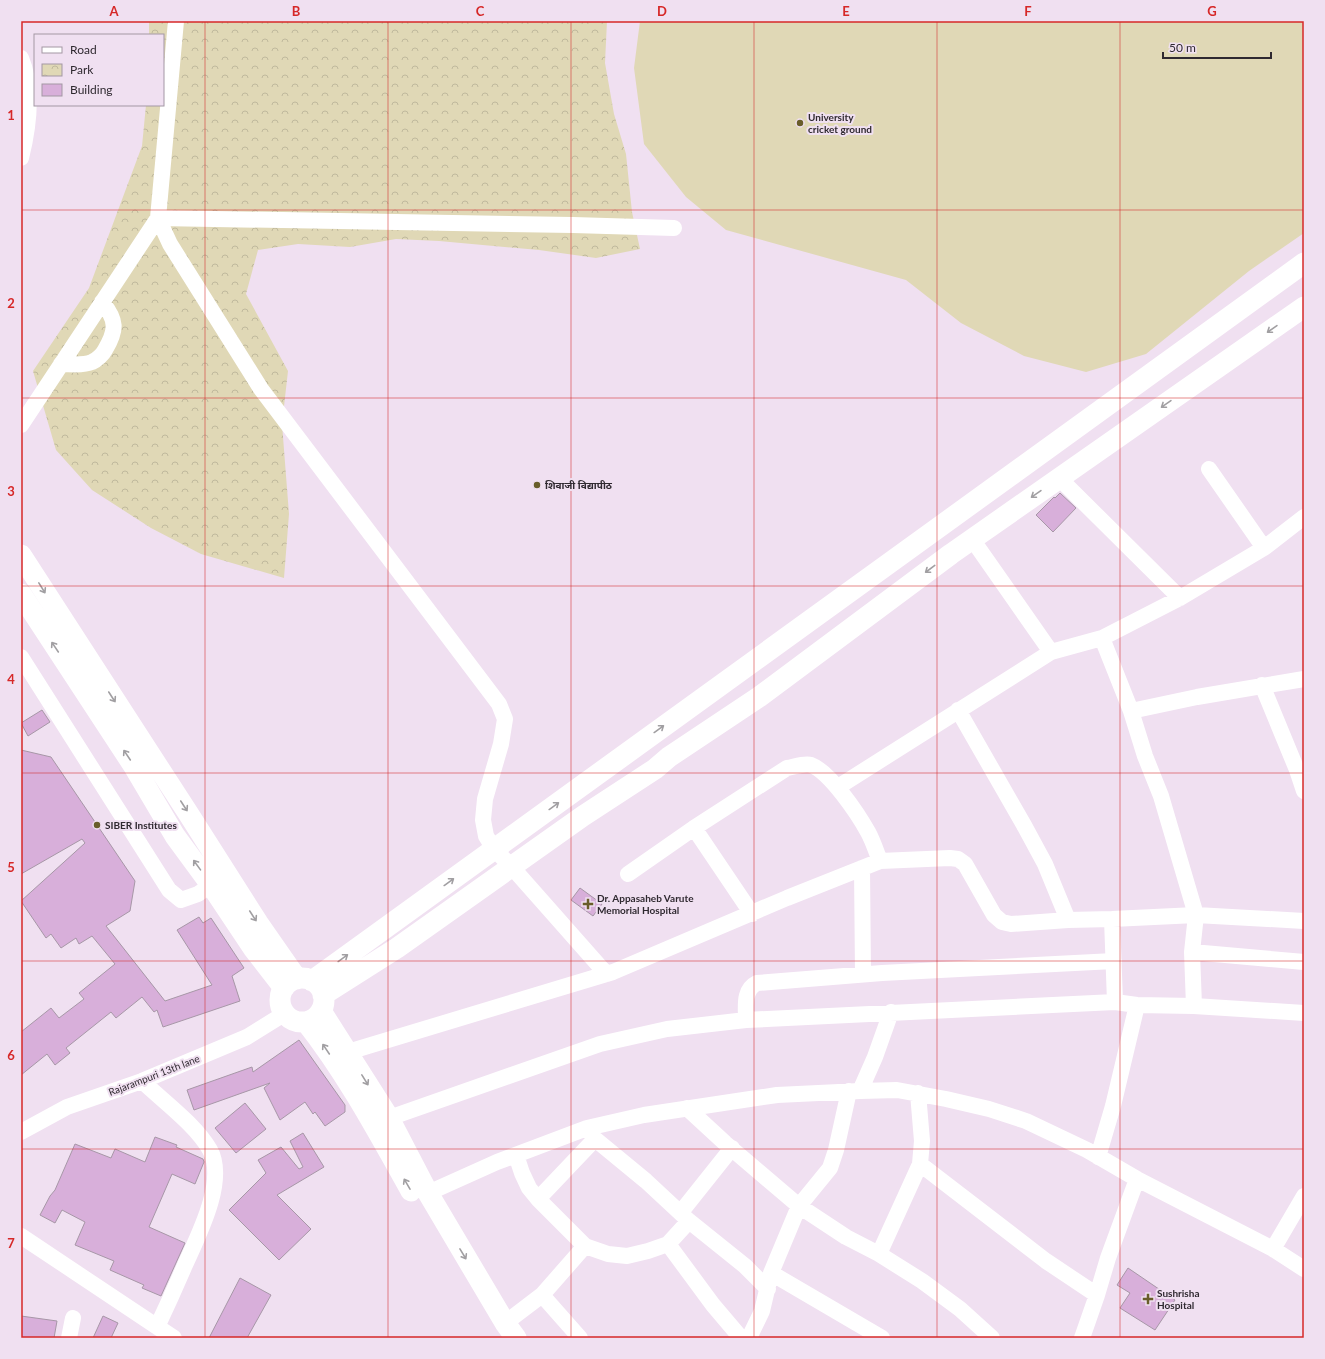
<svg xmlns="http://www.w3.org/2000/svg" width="1325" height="1359" font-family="Lato,'Noto Sans Devanagari',sans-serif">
	<defs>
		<pattern id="park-crowns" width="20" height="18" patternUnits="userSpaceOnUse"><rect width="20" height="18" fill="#e0d8b6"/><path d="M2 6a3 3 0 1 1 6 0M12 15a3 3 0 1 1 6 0" fill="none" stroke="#c0b99d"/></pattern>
	</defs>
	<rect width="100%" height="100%" fill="#f0e0f1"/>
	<path fill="#e0d8b6" d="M640,21H1304V233L1249,271L1146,354L1086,372L1024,356L961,323L906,280L726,230L686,197L644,144L634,68Z"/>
	<path fill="url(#park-crowns)" d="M149,21H607L605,63L614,114L626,154L632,212L640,249L596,258L539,250L439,241L396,239L350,247L298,244L258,250L246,294L288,371L282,424L289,514L284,578L201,554L151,528L92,490L56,450L33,371L89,288L142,146L146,105H163V35H149Z"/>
	<path fill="#d8afda" stroke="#a797a7" d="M1060,493L1076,508L1053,532L1036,515L1054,497L1055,498Z
		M42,710L50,722L28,736L21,723Z
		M21,750L51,757L135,881L130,911L106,926L165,1001L212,985L177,930L199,917L203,923L211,918L244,968L232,976L240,1001L163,1027L157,1010L154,1012L142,997L116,1018L111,1012L66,1048L70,1053L55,1065L47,1054L21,1075V1032L51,1008L59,1018L84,999L79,993L115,964L92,936L79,944L76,938L61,948L51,934L46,938L21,901L85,843L82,839L21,874Z
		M580,888L602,904L593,916L571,900Z
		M299,1040L345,1105V1112L325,1126L315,1112L313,1114L305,1102L280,1120L264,1088L270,1083L194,1110L187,1090L252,1067L253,1072Z
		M245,1103L266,1129L236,1153L215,1128Z
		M303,1133L324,1167L277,1195L311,1229L279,1260L229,1210L266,1173L258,1160L281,1147L299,1169L303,1167L290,1141Z
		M155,1137L177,1145L176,1147L203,1159L204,1162L195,1184L172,1174L149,1227L185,1243L161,1296L142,1288L144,1285L110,1270L114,1261L75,1245L85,1222L62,1210L55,1223L40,1215L50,1196L55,1190L75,1144L111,1158L115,1149L145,1162Z
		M1128,1268L1175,1300L1155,1330L1120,1308L1130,1293L1117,1285Z
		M240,1278L271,1295L247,1338H209Z
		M21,1316L57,1321L54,1338H21Z
		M103,1316L118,1323L111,1338H93Z"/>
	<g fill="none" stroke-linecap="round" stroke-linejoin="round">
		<path stroke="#fff" stroke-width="16" d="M176,21L158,218L170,244L261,389L499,704L505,719L501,744L485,799L483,820L486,836L494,849L511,866L602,969L607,974
			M21,58C34,89 29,126 21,158
			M61,364C71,364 83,366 92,362C97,360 103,354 105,350C117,330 117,320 102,302
			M21,425L158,218L573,225L674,228
			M1209,469L1264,548
			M1059,478L1180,598
			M972,539L1051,652
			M1102,638L1131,711L1145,756L1161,796L1196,915L1192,952L1194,1006
			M21,657L169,890L181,900L198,894L211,885
			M1262,685L1297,770L1304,791
			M958,710L1025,827L1045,864L1068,920
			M1131,711L1197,697L1304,679
			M838,787L1051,652L1102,638L1180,598L1264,548L1304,517
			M694,828L752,914
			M862,868L863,974
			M628,874L694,828L787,768C794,767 804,763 811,765C830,772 858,814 868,832C873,841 876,851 880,861
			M1112,919L1115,1002
			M1192,952L1304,962
			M746,1020C746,1006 743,990 757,983L882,973L1114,961
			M348,1052L613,972L787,898L880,861L950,858L958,859L965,864L994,915L1002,922L1011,924L1068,920L1112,919L1196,915L1304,921
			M142,1081C163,1101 196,1125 210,1150C227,1181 198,1236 185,1265C176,1286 167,1306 157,1327
			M860,1091L875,1057L891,1012
			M687,1108L725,1143L799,1206L846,1237L879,1254L922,1281L960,1309L992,1338
			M389,1118L600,1044L667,1029L746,1020L1115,1002L1137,1005L1194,1006L1304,1013
			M587,1128L595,1139L646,1181L689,1221L745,1266L768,1289
			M21,1132L67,1107L142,1081L216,1050L247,1037L284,1014
			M516,1155L522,1173L529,1188L538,1199L585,1246L608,1254L627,1256L648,1251L668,1244L689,1221
			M1098,1157L1113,1106L1137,1005
			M920,1164L1046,1261L1097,1295
			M428,1193L497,1162L587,1128L644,1115L777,1095L860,1091L897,1090L946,1099L989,1109L1026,1121L1087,1150L1137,1179L1273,1249L1304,1269
			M538,1199L595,1139
			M681,1212L732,1148
			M21,1236L174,1338
			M668,1244L713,1305L741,1338
			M1273,1249L1304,1196
			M879,1254L920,1164L922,1141L918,1093
			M771,1273L882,1338
			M542,1295L580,1338
			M505,1323L542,1295L585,1246
			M69,1338L73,1318
			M749,1338L762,1311L771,1273L799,1206L830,1168L836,1150L849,1091
			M1082,1338L1097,1295L1108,1258L1137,1179"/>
		<path stroke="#fff" stroke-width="21" d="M21,555L188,813L258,923L297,979
			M21,594L133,765L175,836L211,885L253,948L284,988
			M280 1000a22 22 0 1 1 44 0a22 22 0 1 1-44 0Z
			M312,981L1304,263
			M323,995L397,948L583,816L655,769L669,757L759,697L951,554L1304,307
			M321,1011L389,1118L428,1193L505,1323L516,1338
			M306,1022C347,1074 379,1134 411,1191"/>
	</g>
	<defs><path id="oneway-shaft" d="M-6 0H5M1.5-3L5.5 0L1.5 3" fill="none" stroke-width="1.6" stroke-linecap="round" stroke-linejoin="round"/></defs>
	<g stroke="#a19fa2">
		<use href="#oneway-shaft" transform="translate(1272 329) rotate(145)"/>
		<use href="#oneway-shaft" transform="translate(1166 404) rotate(145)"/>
		<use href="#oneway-shaft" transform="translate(1036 494) rotate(145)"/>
		<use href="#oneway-shaft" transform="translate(930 569) rotate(143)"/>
		<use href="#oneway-shaft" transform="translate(42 588) rotate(58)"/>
		<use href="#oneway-shaft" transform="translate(55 647) rotate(-124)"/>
		<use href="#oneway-shaft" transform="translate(112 697) rotate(57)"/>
		<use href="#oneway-shaft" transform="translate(659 729) rotate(-36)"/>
		<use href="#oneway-shaft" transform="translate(127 755) rotate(-124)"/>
		<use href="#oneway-shaft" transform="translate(184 806) rotate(57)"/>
		<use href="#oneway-shaft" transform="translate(554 806) rotate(-36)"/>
		<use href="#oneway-shaft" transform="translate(197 865) rotate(-126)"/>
		<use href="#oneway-shaft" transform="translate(449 882) rotate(-36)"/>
		<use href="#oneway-shaft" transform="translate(253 916) rotate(57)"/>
		<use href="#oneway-shaft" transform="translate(343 958) rotate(-36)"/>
		<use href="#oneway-shaft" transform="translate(326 1049) rotate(-124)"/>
		<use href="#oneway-shaft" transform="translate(365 1080) rotate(58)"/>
		<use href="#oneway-shaft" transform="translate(407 1184) rotate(-120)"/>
		<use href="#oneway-shaft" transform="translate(463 1254) rotate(59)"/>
	</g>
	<path fill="none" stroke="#d62828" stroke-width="1" stroke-opacity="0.55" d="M205,21V1338M388,21V1338M571,21V1338M754,21V1338M937,21V1338M1120,21V1338M21,210H1304M21,398H1304M21,586H1304M21,773H1304M21,961H1304M21,1149H1304"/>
	<g fill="#695d2a" stroke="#f0e0f1" stroke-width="1.5">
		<circle cx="800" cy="123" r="4"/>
		<circle cx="537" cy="485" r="4"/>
		<circle cx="97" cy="825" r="4"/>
		<path d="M586 898h4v4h4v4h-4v4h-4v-4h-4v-4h4z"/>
		<path d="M1146 1293h4v4h4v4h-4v4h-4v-4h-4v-4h4z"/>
	</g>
	<g text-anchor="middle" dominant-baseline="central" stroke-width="4" stroke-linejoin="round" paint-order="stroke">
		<g font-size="10" font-weight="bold" fill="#2f2930" stroke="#f0e0f1" text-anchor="start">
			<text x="808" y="117">University<tspan x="808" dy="12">cricket ground</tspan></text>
			<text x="545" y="485">शिवाजी विद्यापीठ</text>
			<text x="105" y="825">SIBER Institutes</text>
			<text x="597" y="898">Dr. Appasaheb Varute<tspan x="597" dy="12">Memorial Hospital</tspan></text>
			<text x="1157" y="1293">Sushrisha<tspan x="1157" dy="12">Hospital</tspan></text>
		</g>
		<g font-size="10" fill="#2f2930" stroke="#f0e0f1">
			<text transform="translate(154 1075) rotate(-21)">Rajarampuri 13th lane</text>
		</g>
	</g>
	<rect width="1325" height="1359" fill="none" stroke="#f0e0f1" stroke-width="44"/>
	<rect x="34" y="34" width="130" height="72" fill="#f0e0f1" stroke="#a397a4"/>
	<rect x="42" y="47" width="20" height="6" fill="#ffffff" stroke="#a397a4"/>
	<text x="70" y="54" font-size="12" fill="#2f2930">Road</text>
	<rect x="42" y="64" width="20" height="12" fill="url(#park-crowns)" stroke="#a397a4"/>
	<text x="70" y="74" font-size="12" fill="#2f2930">Park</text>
	<rect x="42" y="84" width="20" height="12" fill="#d8afda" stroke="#a397a4"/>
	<text x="70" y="94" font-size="12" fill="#2f2930">Building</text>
	<path d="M1163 52v6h108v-6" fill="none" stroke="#2f2930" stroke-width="2"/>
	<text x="1169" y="52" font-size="12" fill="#2f2930" stroke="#f0e0f1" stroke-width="3" paint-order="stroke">50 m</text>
	<rect x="22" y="22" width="1281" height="1315" fill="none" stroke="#d62828" stroke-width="1.5"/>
	<g font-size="13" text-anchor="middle" font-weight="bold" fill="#d62828">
		<text x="114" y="16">A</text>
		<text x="296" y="16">B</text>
		<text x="480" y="16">C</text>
		<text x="662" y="16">D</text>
		<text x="846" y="16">E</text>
		<text x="1028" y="16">F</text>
		<text x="1212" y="16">G</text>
		<text x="11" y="120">1</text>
		<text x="11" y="308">2</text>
		<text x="11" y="496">3</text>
		<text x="11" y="684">4</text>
		<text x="11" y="872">5</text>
		<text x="11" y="1060">6</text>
		<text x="11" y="1248">7</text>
	</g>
</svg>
